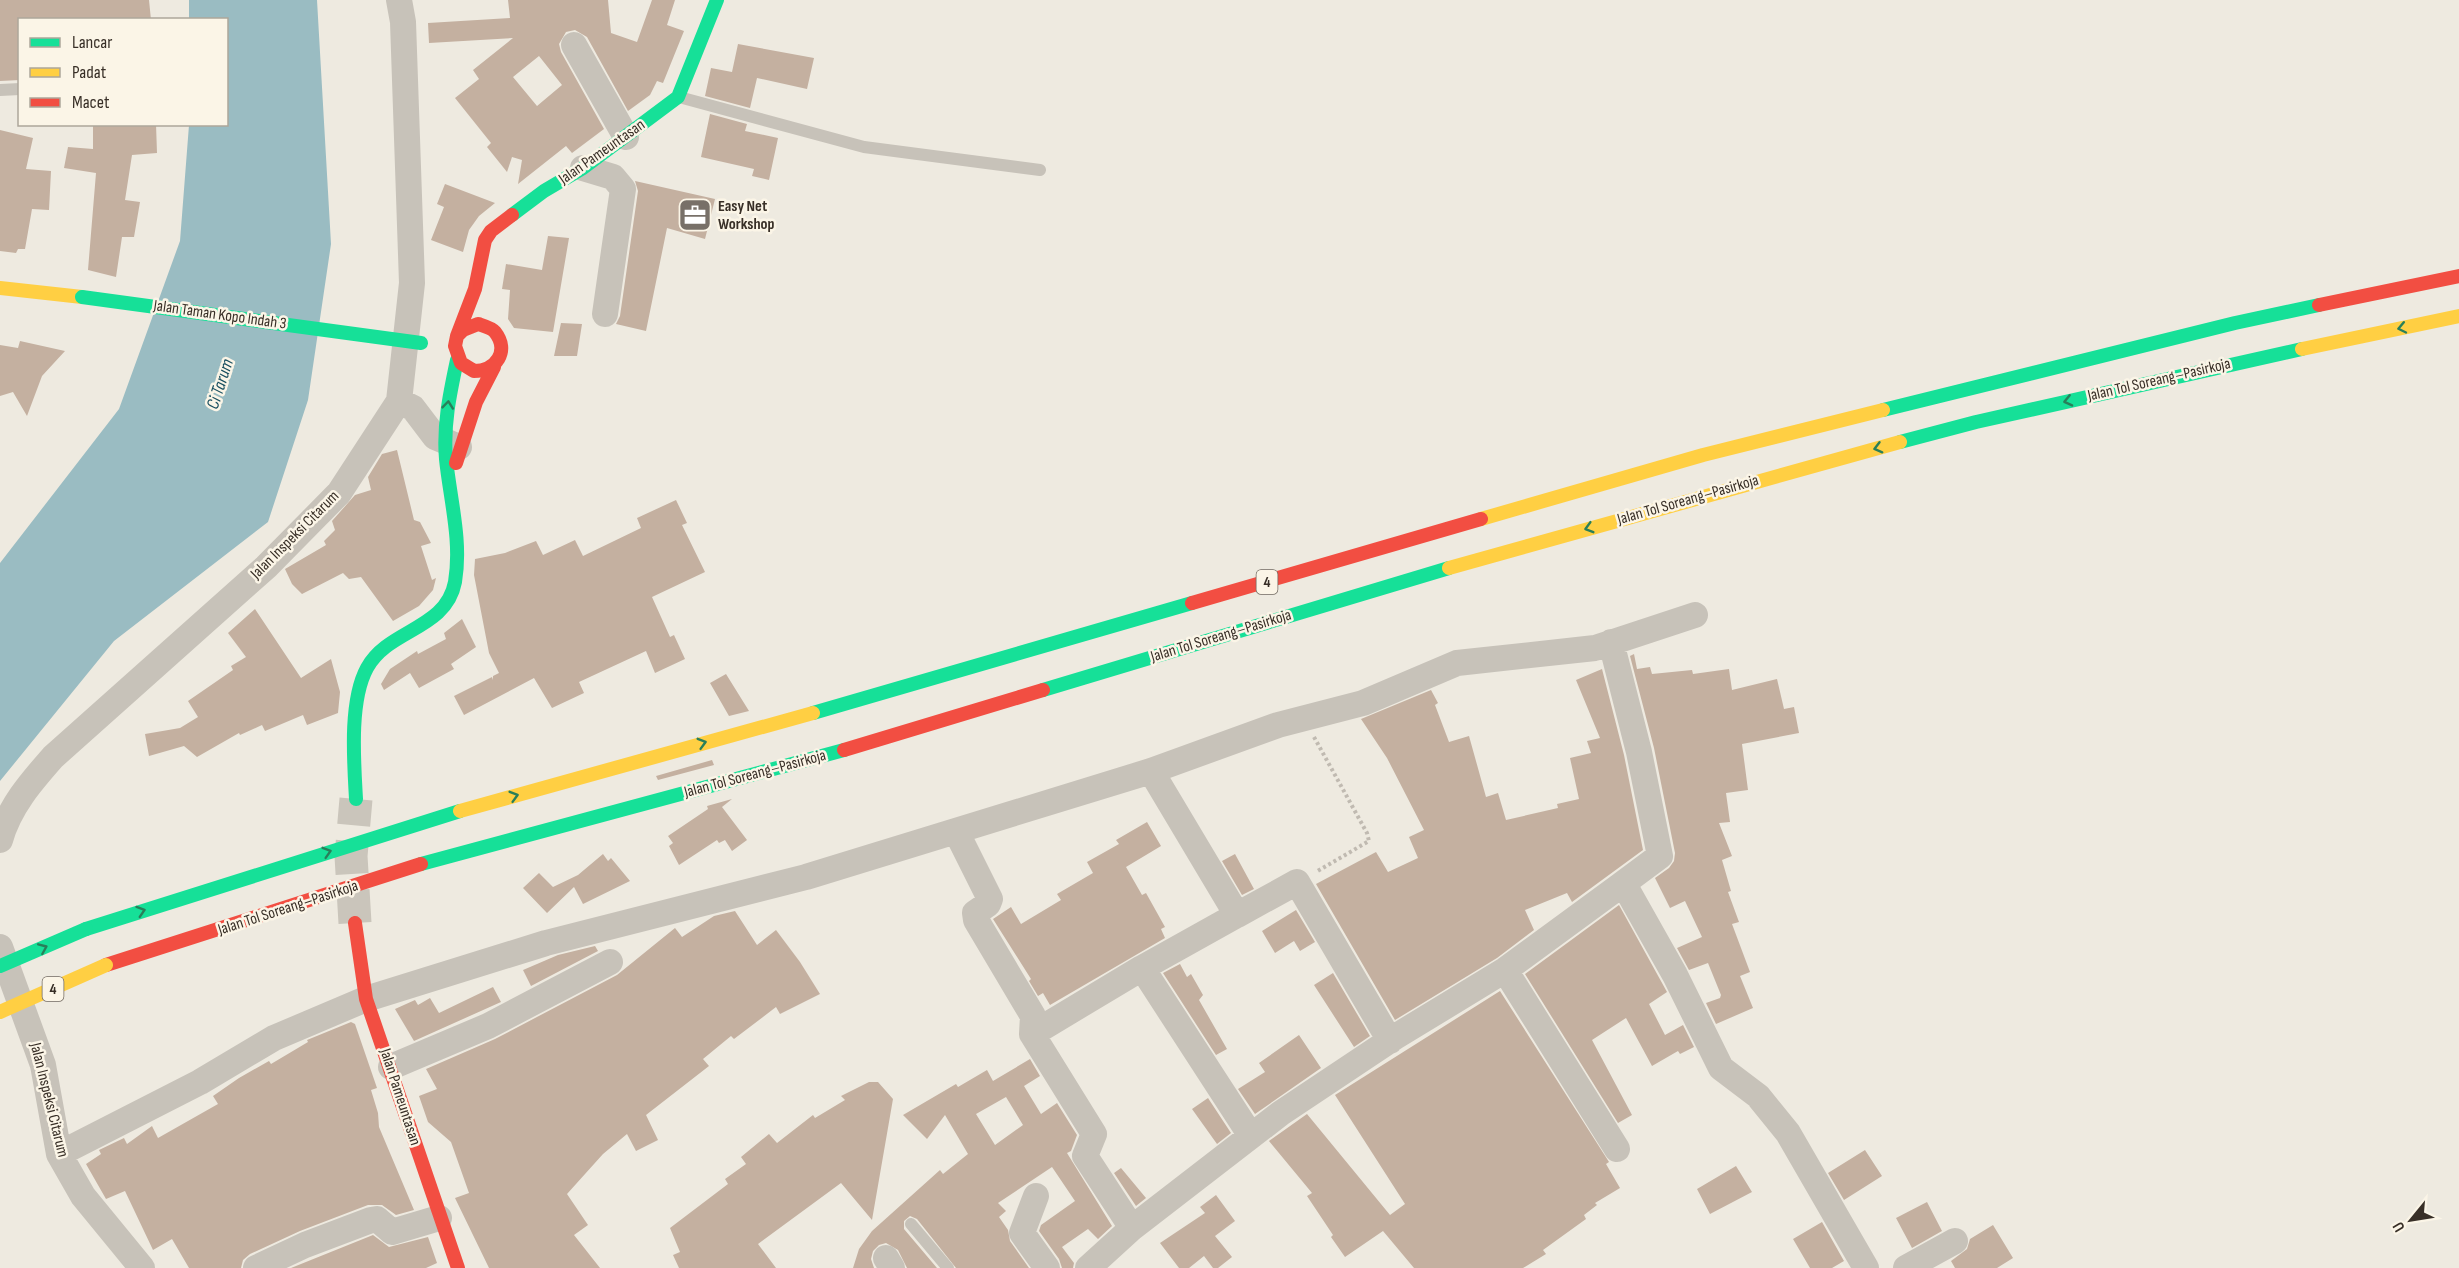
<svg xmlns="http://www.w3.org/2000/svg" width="2459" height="1268" font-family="'Sofia Sans Condensed',sans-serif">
	<rect width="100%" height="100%" fill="#eeeae0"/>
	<path fill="#9abcc2" d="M189,0H317L331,244L308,400L268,522L114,641L0,781V563L119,409L180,241L189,125L226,124V20L189,19Z"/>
	<path fill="#c4b0a0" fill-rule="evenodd" d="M0,0H149L151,20H20V80L0,81Z
		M508,0H608L611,33L637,42L652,0H675L667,25L684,31L663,83L657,81L650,95L628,111L587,37L575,30L566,32L559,44L561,52L604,129L572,153L566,146L518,184L522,160L512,157L507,172L487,147L491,143L455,98L479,79L473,70L513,38L429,43L428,23L510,18ZM539,56L562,85L537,106L513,77Z
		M738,44L814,58L807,89L757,78L750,108L705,96L711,68L732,72Z
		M710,114L747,124L745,131L778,138L769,180L752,176L754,169L701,157Z
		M93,124H156L157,153L132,155L125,200L140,202L134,237H122L116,277L88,270L96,173L64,168L68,147L93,149Z
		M0,130L33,138L26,169L51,171L49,210L32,209L25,249H18L16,253L0,251Z
		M635,181L715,199L705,239L667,228L646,331L616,324L620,316L638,191Z
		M445,184L495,203L479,216L469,230L463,252L431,240L444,207L437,204Z
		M548,236L569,238L553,332L514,328L508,319L510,290L502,289L506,264L542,270Z
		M561,323L582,324L577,356H554Z
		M20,341L65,351L42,376L27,416L13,392L0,396V345L18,348Z
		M397,450L414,520L420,522L431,543L421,546L432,580L436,578L433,590L419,606L393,621L361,577L349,579L343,573L302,594L292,584L285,569L326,545L324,541L335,530L332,521L355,495L371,490L368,477L382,454Z
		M676,500L687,523L682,525L705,572L652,597L670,637L674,635L685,659L655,673L646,651L579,682L584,693L552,708L534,678L464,715L454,696L492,677L493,680V676L499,673L489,653L474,575L475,559L505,553L536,541L543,555L575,540L583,556L641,528L637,518Z
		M255,609L301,678L331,659L340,692L338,713L307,725L303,715L265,731L262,725L240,735L239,733L197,757L184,746L149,756L145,734L180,728L198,717L188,701L233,670L231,666L246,657L228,633Z
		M462,619L476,647L451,664L454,669L419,688L410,673L384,690L381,684L390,669L417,651L418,654L446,639L444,633Z
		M1634,654L1637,669L1650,667L1652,674L1692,670L1693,674L1729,669L1732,690L1777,679L1784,709L1794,707L1799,733L1742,744L1748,790L1726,793L1730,822L1719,823L1732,856L1722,860L1731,891L1728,892L1739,922L1732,924L1750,972L1740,976L1753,1008L1716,1024L1706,1003L1720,998L1721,995L1708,963L1689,970L1677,948L1702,937L1685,901L1670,908L1655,878L1669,868L1674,861L1675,853L1654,748L1630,656Z
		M1602,669L1624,755L1643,850L1572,902L1567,893L1525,910L1534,930L1497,958L1395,1020L1316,884L1376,852L1388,872L1418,858L1409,837L1424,830L1387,758L1361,719L1431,690L1438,703L1435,705L1449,742L1469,736L1486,797L1498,793L1506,820L1558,808L1557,804L1579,799L1570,758L1591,753L1587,741L1600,738L1576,680Z
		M726,674L749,711L729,716L710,683Z
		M712,760L714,765L658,780L656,776Z
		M732,799L722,807L747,840L732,851L725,840L719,843L717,840L679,865L669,846L673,843L668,836L708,809L707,806Z
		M1147,822L1161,846L1126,867L1142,895L1146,893L1165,927L1161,929L1165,938L1050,1005L1043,993L1038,996L1029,981L1031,979L993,919L1011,907L1021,924L1061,900L1057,894L1093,873L1087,862L1119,844L1116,840Z
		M603,854L608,861L611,858L630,881L583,904L574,887L547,913L523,888L539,873L553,887L578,875Z
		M1235,854L1254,889L1242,895L1222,861Z
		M1619,905L1667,992L1649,1004L1665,1035L1683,1025L1694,1047L1680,1054L1678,1051L1652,1066L1626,1018L1592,1040L1632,1115L1618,1123L1525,974Z
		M1296,910L1315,942L1300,951L1294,941L1275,953L1262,931Z
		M735,911L757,945L776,930L800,962L820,994L780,1014L776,1007L734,1039L731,1036L703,1059L709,1066L646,1115L658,1140L636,1151L627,1134L603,1154L567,1194L588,1225L574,1235L600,1268H489L455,1198L469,1193L451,1142L428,1122L419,1096L437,1089L426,1069L495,1039L617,975L675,928L682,937L714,916Z
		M595,946L598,951L531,986L523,970L558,955Z
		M1180,964L1187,977L1191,974L1203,995L1199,1000L1227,1049L1216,1055L1163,973Z
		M1333,973L1370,1036L1354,1047L1314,985Z
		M493,987L501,1002L414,1041L395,1009L415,1000L418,1005L430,998L439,1013Z
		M1500,991L1609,1162L1606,1164L1620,1188L1595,1203L1597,1205L1584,1215L1586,1219L1543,1250L1546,1254L1523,1268H1414L1383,1231L1345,1257L1331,1237L1333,1235L1307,1196L1312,1193L1269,1141L1307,1114L1390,1215L1405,1204L1335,1095Z
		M351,1022L355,1024L377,1088L371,1090L378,1113L379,1127L414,1210L396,1215L382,1205H368L300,1231L250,1254L243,1260L241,1268H189L172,1239L153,1250L125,1191L106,1199L86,1164L101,1154L99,1150L124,1138L127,1144L152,1126L158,1138L218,1104L213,1096L239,1078L269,1061L271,1064L308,1042L307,1040Z
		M1299,1035L1321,1068L1255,1114L1238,1089L1265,1072L1259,1063Z
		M1030,1059L1040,1076L1024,1086L1041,1114L1057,1103L1077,1135L1071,1151L1067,1153L1112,1226L1098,1239L1088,1229L1062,1247L1074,1263L1073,1268H1062L1059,1259L1039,1231L1041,1225L1075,1201L1052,1167L998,1203L1006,1211L999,1217L1008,1230L1010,1241L1029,1268H956L917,1219L910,1216L904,1221V1229L937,1268H907L898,1250L886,1243L879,1245L873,1251L871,1259L874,1268H853L859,1249L872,1231L940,1170L943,1174L968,1154L945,1115L927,1139L903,1115L956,1084L958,1087L987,1070L993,1081ZM1006,1097L1023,1125L995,1145L976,1114Z
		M869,1082H878L893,1099L872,1220L841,1183L758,1244L776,1268H679L673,1255L680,1252L670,1228L728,1184L725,1179L746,1164L741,1157L769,1134L777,1143L813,1115L815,1118L845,1100L841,1096Z
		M1208,1098L1231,1133L1217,1144L1192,1109Z
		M1865,1150L1882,1176L1844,1200L1828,1173Z
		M1736,1166L1752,1192L1710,1214L1697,1189Z
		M1121,1168L1146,1198L1136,1206L1114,1173Z
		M1216,1195L1235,1221L1215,1236L1232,1257L1218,1268H1213L1204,1256L1189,1268H1179L1160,1243L1205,1213L1200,1207Z
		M1927,1202L1942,1231L1912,1248L1896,1218Z
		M1822,1222L1844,1261L1832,1268H1810L1793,1239Z
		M1993,1225L2013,1258L1997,1268H1955L1951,1261L1967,1249L1970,1239Z
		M373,1235L389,1247L428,1237L437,1263L426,1268H291Z"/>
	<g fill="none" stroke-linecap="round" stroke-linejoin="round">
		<path stroke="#cac5bb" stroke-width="33" stroke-dasharray="33 16" stroke-linecap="butt" d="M355,923L351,856L356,799"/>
		<path stroke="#c0bab1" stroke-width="4" stroke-dasharray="3 3" stroke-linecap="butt" d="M1314,737L1367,833L1369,841L1316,872"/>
		<path stroke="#c7c2b9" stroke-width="12" d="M0,90L20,89
			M679,97L864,147L1040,170
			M911,1224L948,1268"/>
		<path stroke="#c7c2b9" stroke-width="26" d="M574,45L626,137
			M583,168L613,177L623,189L605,314
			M399,401L413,408L435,437L459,447
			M1611,642L1639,752L1660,856L1621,885
			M1151,771L1237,915L1142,968L1251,1136
			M956,831L990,899L988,904L975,913L976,920L1033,1016L1032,1034L1094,1134L1085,1156L1132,1228
			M0,840C9,807 31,782 53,757L266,567L339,493L399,401L412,283L403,22L399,0
			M1237,915L1297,882L1390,1041
			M0,947L43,1065L59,1154L83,1196L142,1268
			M1505,970L1617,1149
			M1032,1034L1142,968
			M391,1067L488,1026L610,962
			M59,1154L200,1082L274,1038L366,999L546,943L806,877L1151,771L1278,725L1363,703L1457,663L1595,648L1695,615
			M1036,1196L1022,1233L1047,1268
			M886,1258L892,1268
			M256,1268L305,1245L371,1220L377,1219L392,1232L439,1218
			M1088,1268L1132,1228L1281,1113L1395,1037L1505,970L1621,885L1626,888L1675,975L1721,1068L1758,1096L1788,1133L1866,1268
			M1906,1268L1955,1241"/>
		<path stroke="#16e098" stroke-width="14" d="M512,215L544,191L583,168L678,97L717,0
			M1883,410L2235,323L2319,305
			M1900,442L1976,422L2302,349
			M1043,690L1449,568
			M813,713L1192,603
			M356,799C354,762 349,701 367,668C388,629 446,630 455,582C462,541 450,499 446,459C443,425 450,393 457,360
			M421,864L844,750
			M86,929L460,811"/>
		<path stroke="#ffcf43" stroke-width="14" d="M0,288L82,297
			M2302,349L2459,316
			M1481,519L1703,455L1883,410
			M1449,568L1900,442
			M460,811L813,713"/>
		<path stroke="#f24e42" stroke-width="14" d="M2319,305L2459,276
			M457,336L463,330L478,324C484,326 492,328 495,332C510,351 496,371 474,371L461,363L455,346L457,336L475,289L485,240L491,231L512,215
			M456,463L476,402L494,367
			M1192,603L1481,519
			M844,750L1043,690
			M355,923L366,999L458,1268
			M106,965L421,864"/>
		<path stroke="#16e098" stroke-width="14" d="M82,297L421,343
			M0,966L86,929"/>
		<path stroke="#ffcf43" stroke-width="14" d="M0,1012L106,965"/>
	</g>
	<defs><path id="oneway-chevron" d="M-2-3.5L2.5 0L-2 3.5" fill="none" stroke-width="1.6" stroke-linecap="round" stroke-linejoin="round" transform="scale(1.5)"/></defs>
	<g stroke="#297f5a">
		<use href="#oneway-chevron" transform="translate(2402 328) rotate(168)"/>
		<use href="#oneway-chevron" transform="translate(2068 401) rotate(167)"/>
		<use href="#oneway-chevron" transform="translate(448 405) rotate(-84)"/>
		<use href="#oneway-chevron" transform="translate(1878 448) rotate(165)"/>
		<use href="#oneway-chevron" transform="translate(1589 528) rotate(164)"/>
		<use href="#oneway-chevron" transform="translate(702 743) rotate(-16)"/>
		<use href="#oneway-chevron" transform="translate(514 796) rotate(-16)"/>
		<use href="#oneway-chevron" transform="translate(327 852) rotate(-17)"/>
		<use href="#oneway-chevron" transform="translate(141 911) rotate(-18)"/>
		<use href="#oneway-chevron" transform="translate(43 948) rotate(-23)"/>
	</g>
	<defs>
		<symbol id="office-square" viewBox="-11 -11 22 22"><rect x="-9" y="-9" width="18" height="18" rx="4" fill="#787068" stroke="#fbf5e7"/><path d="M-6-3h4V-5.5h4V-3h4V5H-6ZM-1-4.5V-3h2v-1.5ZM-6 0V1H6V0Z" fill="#fff"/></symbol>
	</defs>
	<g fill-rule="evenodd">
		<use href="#office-square" x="676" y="196" width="38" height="38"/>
	</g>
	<g text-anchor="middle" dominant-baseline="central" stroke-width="5" stroke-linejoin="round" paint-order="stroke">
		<g fill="#fbf5e7" stroke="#726a61" stroke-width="1.5">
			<rect x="1256.5" y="570" width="21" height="24" rx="4.5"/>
			<rect x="42.5" y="977" width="21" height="24" rx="4.5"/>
		</g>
		<g font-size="15" font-weight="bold" fill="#382f27">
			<text x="1267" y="582">4</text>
			<text x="53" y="989">4</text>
		</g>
		<g font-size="16" fill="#382f27" stroke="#fbf5e7">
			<text transform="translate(602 152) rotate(-35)">Jalan Pameuntasan</text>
			<text transform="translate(220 315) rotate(8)">Jalan Taman Kopo Indah 3</text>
			<text transform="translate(2159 380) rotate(-13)">Jalan Tol Soreang–Pasirkoja</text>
			<text transform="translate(1688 500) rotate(-16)">Jalan Tol Soreang–Pasirkoja</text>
			<text transform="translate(295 535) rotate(-45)">Jalan Inspeksi Citarum</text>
			<text transform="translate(1221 636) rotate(-17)">Jalan Tol Soreang–Pasirkoja</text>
			<text transform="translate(755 774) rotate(-15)">Jalan Tol Soreang–Pasirkoja</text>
			<text transform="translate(288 908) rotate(-18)">Jalan Tol Soreang–Pasirkoja</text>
			<text transform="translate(400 1097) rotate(72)">Jalan Pameuntasan</text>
			<text transform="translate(49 1100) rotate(76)">Jalan Inspeksi Citarum</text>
		</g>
		<g font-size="16" font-weight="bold" fill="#382f27" stroke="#fbf5e7" text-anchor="start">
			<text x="718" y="206">Easy Net<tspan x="718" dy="18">Workshop</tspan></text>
		</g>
		<g font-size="18" font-style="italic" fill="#184e5f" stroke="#fbf5e7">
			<text transform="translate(220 384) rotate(-72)">Ci Tarum</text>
		</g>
	</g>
	<rect x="18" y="18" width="210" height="108" fill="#fbf5e7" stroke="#ada69a" stroke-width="1.5"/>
	<rect x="30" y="38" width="30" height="9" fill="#16e098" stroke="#ada69a" stroke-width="1.5"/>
	<text x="72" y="48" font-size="18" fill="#382f27">Lancar</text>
	<rect x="30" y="68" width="30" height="9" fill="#ffcf43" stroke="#ada69a" stroke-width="1.5"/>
	<text x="72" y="78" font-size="18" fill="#382f27">Padat</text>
	<rect x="30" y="98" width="30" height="9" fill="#f24e42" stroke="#ada69a" stroke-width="1.5"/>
	<text x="72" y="108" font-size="18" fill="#382f27">Macet</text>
	<g transform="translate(2411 1220) rotate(240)" stroke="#fbf5e7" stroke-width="4.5" paint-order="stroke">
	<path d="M0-4.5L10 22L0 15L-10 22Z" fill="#382f27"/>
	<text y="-9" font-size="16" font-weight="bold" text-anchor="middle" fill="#382f27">U</text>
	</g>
</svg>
